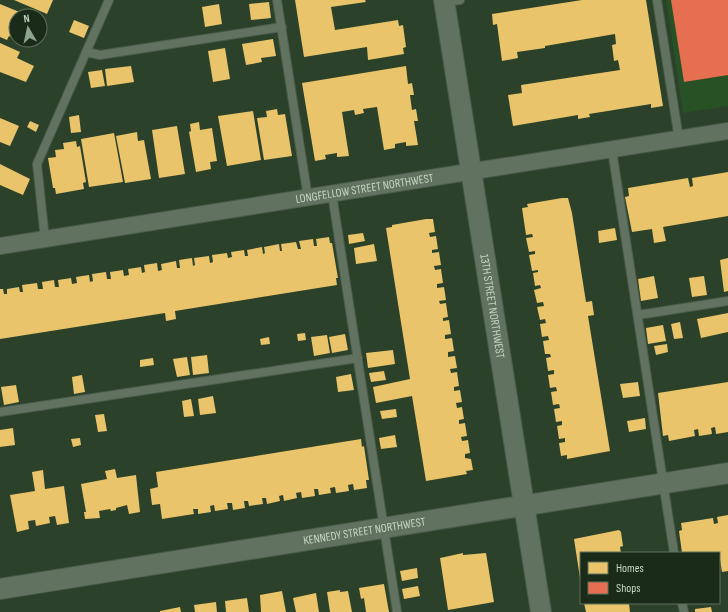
<svg xmlns="http://www.w3.org/2000/svg" width="728" height="612" font-family="'Sofia Sans Condensed',sans-serif">
	<rect width="100%" height="100%" fill="#2b412a"/>
	<path fill="#285126" d="M666,0H728V106L683,113Z"/>
	<path fill="#e9c46a" d="M14,0H53L47,14Z
		M295,0H365L366,2L331,7L335,30L398,20L399,26L403,25L406,47L403,48L404,54L368,60L367,47L304,57Z
		M582,0H646L663,106L651,108V104L589,114L590,117L578,119V115L513,126L508,95L522,93L521,85L620,70L618,60L614,61L612,45L616,44L615,34L545,46V48L517,52L518,58L502,61L497,24L493,25L492,14Z
		M269,2L271,18L251,20L249,4Z
		M0,4L29,16H16V39L9,36L7,40L0,37Z
		M219,4L222,24L205,27L202,7Z
		M74,20L89,26L84,38L69,32Z
		M273,39L276,56L261,58L262,62L246,65L242,44Z
		M0,43L20,52L17,58L34,66L26,82L0,72Z
		M225,48L230,79L213,82L208,51Z
		M131,66L134,82L107,86L105,69Z
		M406,66L408,84L412,83L414,95H410L412,110L416,109L418,121H414L418,145L406,146V142L395,144V148L384,150L377,107L363,109L364,113L355,115L354,110L342,112L349,156L337,157V153L325,155L326,159L315,161L302,83Z
		M102,70L105,86L91,88L88,72Z
		M277,109L278,115L285,114L292,156L264,160L257,118L267,117L266,111Z
		M253,111L261,160L227,166L218,116Z
		M79,115L81,132L71,133L69,117Z
		M0,118L19,126L10,146L0,142Z
		M30,121L39,125L36,132L27,127Z
		M199,122L200,130L212,128L217,161L210,162L211,169L196,172L189,132L191,131L190,124Z
		M177,126L185,174L159,178L152,130Z
		M137,132L138,141L144,140L151,179L125,183L116,136Z
		M114,133L123,182L89,187L81,139Z
		M76,141L77,147L80,146L86,182L83,183L84,189L56,194L55,188H53L48,158L56,157L55,150L64,149L63,143Z
		M0,164L30,179L23,195L0,185Z
		M728,172V216L663,227L666,241L654,243L652,229L632,232L625,197L629,196L628,188L688,178L690,187L693,186L692,178Z
		M562,198H568L572,213L586,302L592,301L594,315L588,316L610,451L567,459V455L561,456L559,443L565,442V438L559,439L557,426L562,425V421L556,422L554,409L560,408L559,404L553,405L551,392L557,391L556,387L550,388L548,375L554,374V370L548,371L546,358L551,357L550,354H545L543,341L549,340L548,336L542,337L540,324L546,323L545,319L540,320L537,307L544,306L543,302L537,303L534,290L541,288L540,285L535,286L533,273L538,272V270L532,271L529,255L535,254V251L529,252L526,238L533,237L532,234L526,235L522,208L528,207L527,204Z
		M426,219H433L435,232L429,233L430,237L436,236L438,249L432,250V253L439,252L441,265L434,266L435,270L441,269L443,283L437,284V288L444,287L446,300L439,301L440,304L446,303L448,317L443,318V321L449,320L451,334L445,335V339L452,338L454,351L448,352V357L455,356L457,368L450,369L451,373L457,372L459,386L454,387V391L460,390L462,402L456,403L457,408L462,407L464,419L459,420V424L465,423L467,436L461,437L462,441L468,440L470,453L465,454V458L471,459L473,470L466,471L467,474L426,481L412,396L376,403L373,387L410,379L386,228L392,227V225Z
		M615,228L617,240L599,243L598,231Z
		M363,233L365,241L349,244L348,235Z
		M329,237L330,243H332L338,278H336L337,285L175,311L176,319L166,321L165,313L0,339V289H3L4,294H7V289L19,287L20,292H23L22,285L37,283L38,289H43L42,282L54,280L55,287H59L58,280L71,278L72,284L77,283L76,277L89,275L90,282L93,281L92,274L106,272L107,279H111L110,272L123,270L124,276L129,275L128,269L141,267L142,273L145,272L144,265L157,263L158,271L162,270L161,264L176,261L177,268H180L179,260L192,258L193,266L195,265L194,258L209,256L210,263L213,262L212,255L227,253L228,258L232,257L231,252L244,250L245,256H248L247,250L262,247L263,254L265,253L264,247L279,244L280,251H282L281,244L296,242L298,249H301L299,241L313,239L314,246H317L316,239Z
		M374,244L377,261L356,264L354,248Z
		M728,258V291L724,292L720,260Z
		M654,276L658,298L641,301L638,279Z
		M704,276L707,295L692,297L689,278Z
		M728,313V332L701,338L697,319Z
		M680,322L683,338L674,339L671,324Z
		M663,325L666,341L648,344L646,328Z
		M305,333L306,340L298,341L297,334Z
		M345,334L348,350L332,353L329,337Z
		M327,335L330,353L314,356L311,337Z
		M269,337L270,344L261,345L260,339Z
		M667,344L668,352L656,355L654,346Z
		M393,350L395,364L368,368L366,353Z
		M207,355L209,373L193,375L191,357Z
		M187,357L190,375L177,377L173,359Z
		M153,358L154,365L140,367V360Z
		M384,371L386,380L371,382L369,373Z
		M351,374L354,390L338,392L336,377Z
		M82,375L85,392L74,394L72,377Z
		M638,382L640,396L623,398L620,384Z
		M728,382V432L716,434L715,427L711,428L712,434L699,436L698,429L694,430L695,436L669,441L668,435L663,436L658,393Z
		M16,385L19,402L4,405L1,387Z
		M213,396L216,413L200,415L198,399Z
		M191,399L194,416L184,417L182,401Z
		M396,409L397,417L382,419L380,411Z
		M104,414L107,431L98,432L95,415Z
		M645,418L646,429L629,432L627,421Z
		M13,428L15,445L0,447V430Z
		M395,435L397,447L381,449L379,438Z
		M80,438L81,445L73,447L71,439Z
		M361,439L362,447L364,446L369,480H366L367,488L354,490L353,484L348,485L349,491L336,493L335,487L330,488L331,493L319,495L318,489H314L315,496L302,498L301,492L296,493L297,498L284,501L283,495L279,496L280,501L267,504L266,498H262L263,504L249,506L248,501H244L245,508L233,510L232,503H227L228,509L215,511L214,505L210,506L211,512L198,514V509H193L194,514L162,519L160,504L152,505L150,489L158,487L156,472Z
		M115,469L117,478L136,475L140,512L129,514L127,505L116,508V510L111,511L110,509L99,511L100,518L85,519L84,512H86L81,484L107,479L105,471Z
		M43,470L45,489L64,486L69,523L57,525L55,516L49,517L50,523L36,526L35,520L28,521L29,529L17,532L10,495L35,491L32,472Z
		M728,515V571L722,572L719,553H682L679,531L682,530L681,523L713,518L714,524L718,523L717,517Z
		M619,530L621,532L623,546L620,547L621,553H581L580,578L574,539Z
		M463,553V555L486,553L494,602L448,610L440,558Z
		M417,568L418,578L402,581L400,571Z
		M384,584L389,612H366L364,598L361,599L359,588Z
		M418,586L420,596L404,599L402,589Z
		M340,590V592L348,591L352,612H330L327,592Z
		M282,591L286,612H261L260,595Z
		M316,593L319,612H296L293,598Z
		M247,598L249,612H226L225,601Z
		M216,602L217,612H195L194,605Z
		M584,603H629L630,612H586Z
		M180,607L181,612H160V611Z
		M711,607L712,612H695V609Z"/>
	<path fill="#e76f51" d="M671,0H728V75L684,82Z"/>
	<g fill="none" stroke-linecap="round" stroke-linejoin="round">
		<defs>
			<path id="service" d="M277,0L308,198
				M657,0L679,139
				M445,2L460,0
				M86,52L100,55L282,27
				M612,150L674,553
				M332,194L397,612
				M45,239L37,164L109,0
				M638,315L728,301
				M0,412L358,358
				M682,603L684,612"/>
			<g id="minor">
				<path id="s1" d="M0,246L728,131"/>
			</g>
			<g id="tertiary">
				<path id="s2" d="M444,0L541,612"/>
				<path id="s3" d="M0,589L728,473"/>
			</g>
		</defs>
		<use href="#service" stroke="#495c49" stroke-width="10"/>
		<use href="#minor" stroke="#495c49" stroke-width="18"/>
		<use href="#tertiary" stroke="#495c49" stroke-width="22"/>
		<use href="#service" stroke="#627261" stroke-width="8"/>
		<use href="#minor" stroke="#627261" stroke-width="16"/>
		<use href="#tertiary" stroke="#627261" stroke-width="20"/>
	</g>
	<g text-anchor="middle" dominant-baseline="central" stroke-width="4" stroke-linejoin="round" paint-order="stroke">
		<g font-size="12" fill="#c4d9c2" stroke="#1a2b19">
			<text stroke="none"><textPath href="#s1" startOffset="369">LONGFELLOW STREET NORTHWEST</textPath></text>
			<text stroke="none"><textPath href="#s2" startOffset="310">13TH STREET NORTHWEST</textPath></text>
			<text stroke="none"><textPath href="#s3" startOffset="369">KENNEDY STREET NORTHWEST</textPath></text>
		</g>
	</g>
	<rect x="580" y="552" width="140" height="52" fill="#1a2b19" stroke="#5e715d"/>
	<rect x="588" y="562" width="20" height="12" fill="#e9c46a" stroke="#5e715d"/>
	<text x="616" y="572" font-size="12" fill="#c4d9c2">Homes</text>
	<rect x="588" y="582" width="20" height="12" fill="#e76f51" stroke="#5e715d"/>
	<text x="616" y="592" font-size="12" fill="#c4d9c2">Shops</text>
	<g transform="translate(28 28) rotate(351)"><circle r="19" fill="#1a2b19" stroke="#5e715d"/>
	<path d="M0-3L7 15L0 10L-7 15Z" fill="#8ea48d"/>
	<text y="-6" font-size="11" font-weight="bold" text-anchor="middle" fill="#c4d9c2">N</text>
	</g>
</svg>
